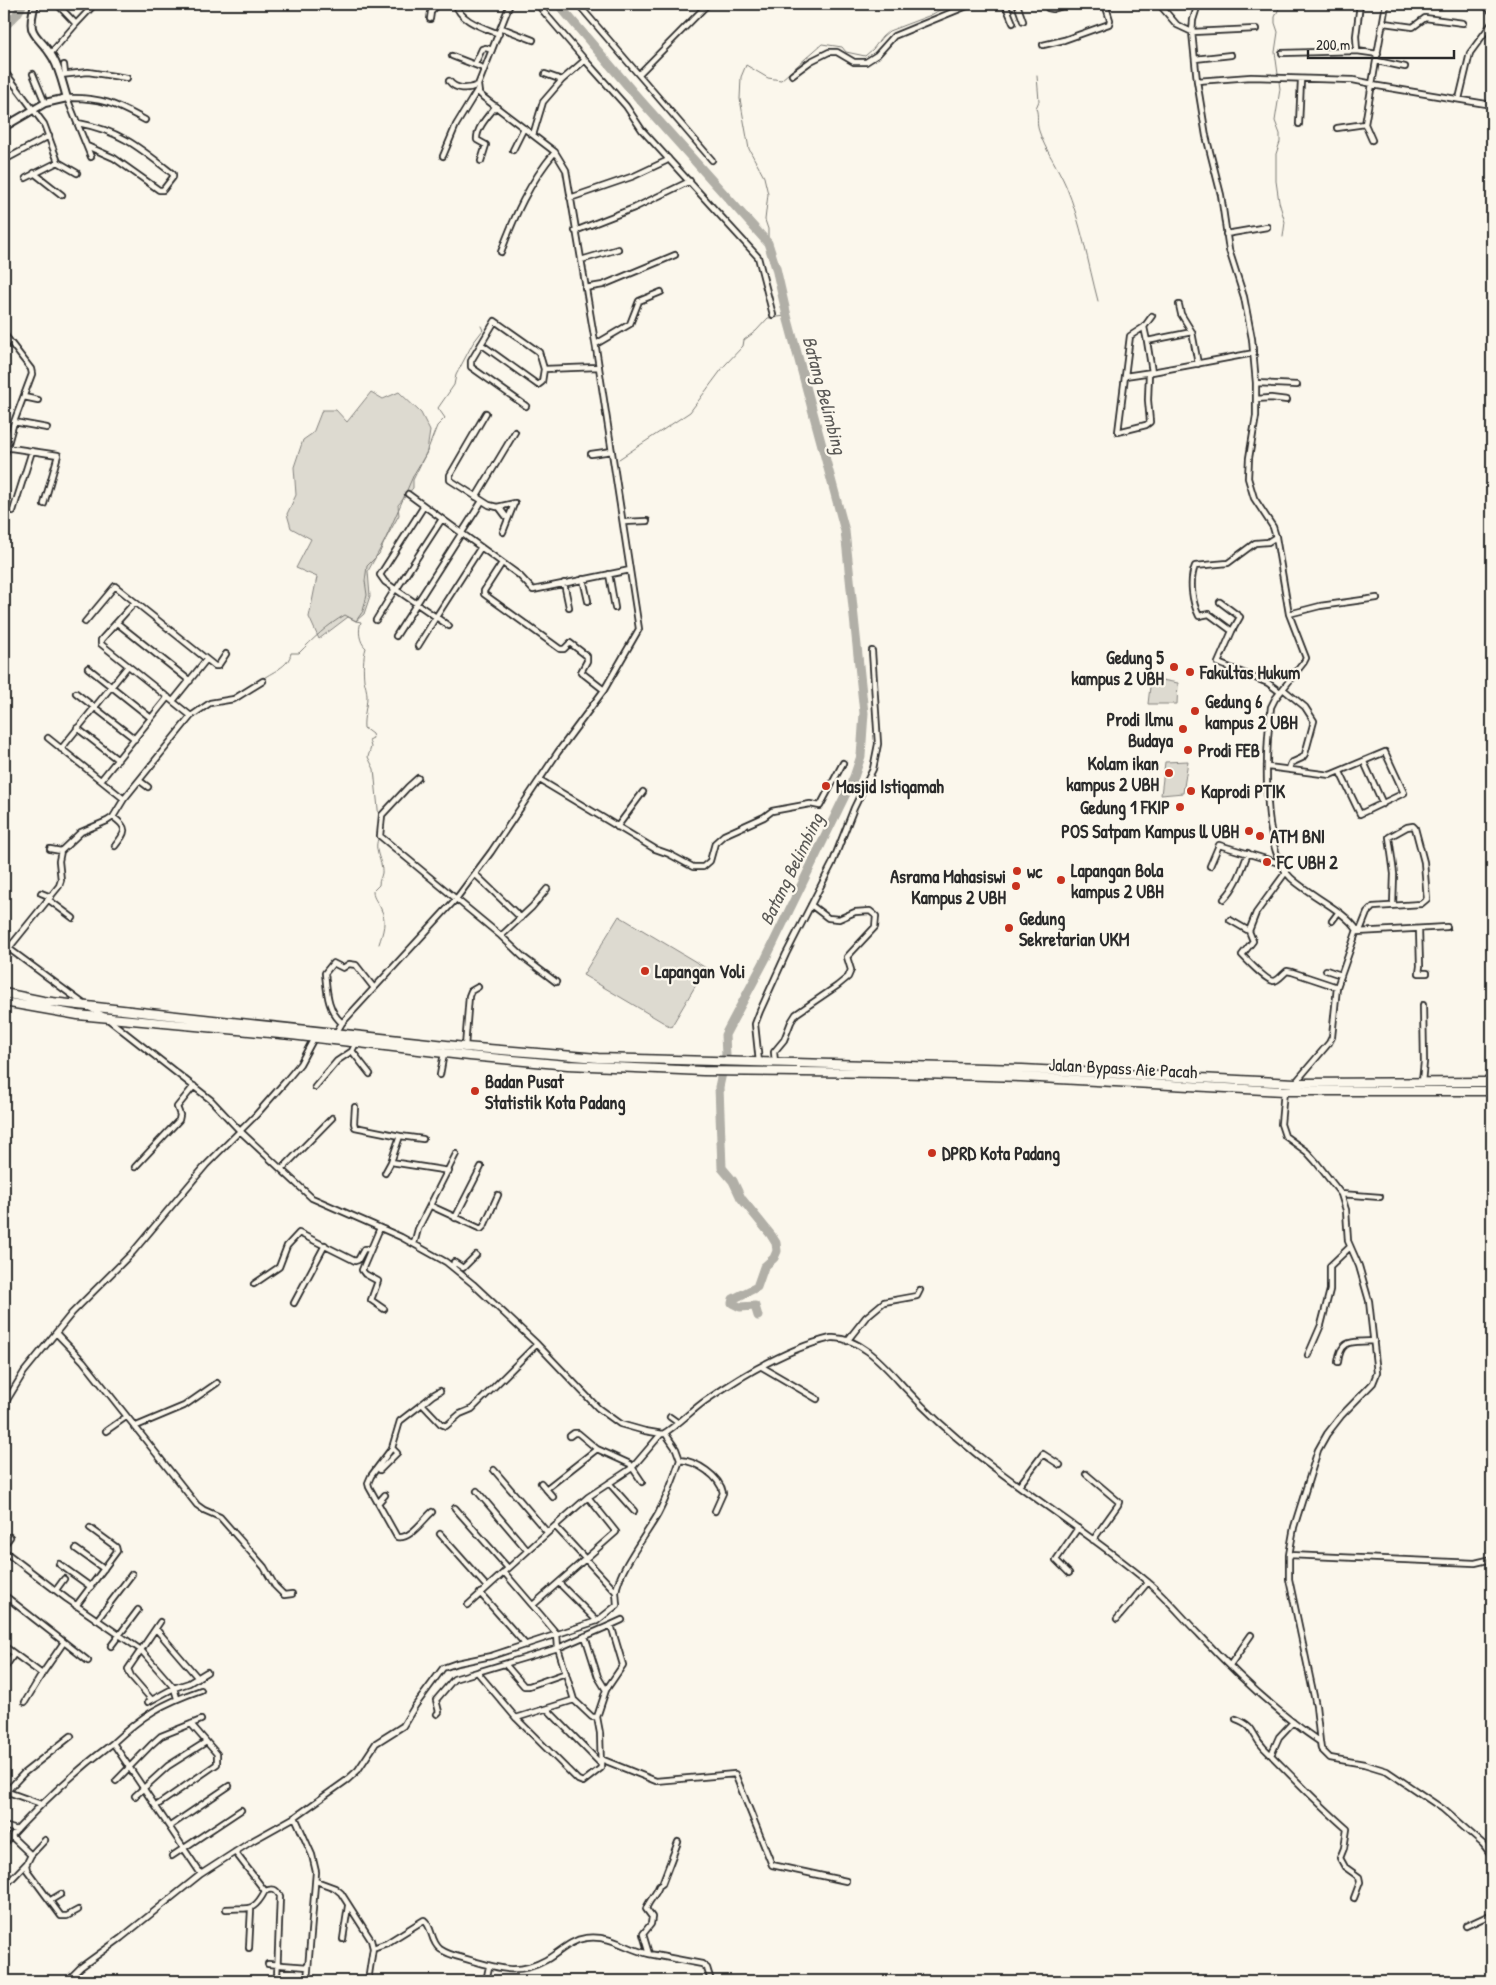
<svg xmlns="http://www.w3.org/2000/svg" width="1496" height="1985" font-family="'Patrick Hand',sans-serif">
	<rect width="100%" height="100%" fill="#fbf7ec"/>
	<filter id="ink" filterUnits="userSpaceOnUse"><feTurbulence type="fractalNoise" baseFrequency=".02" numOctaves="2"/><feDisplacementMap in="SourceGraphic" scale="10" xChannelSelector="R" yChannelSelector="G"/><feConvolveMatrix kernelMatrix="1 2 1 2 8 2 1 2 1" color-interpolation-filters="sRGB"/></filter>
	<g filter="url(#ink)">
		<path fill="#dddad0" stroke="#84827e" d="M371,392L383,399L399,392L421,413L430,431L427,451L413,480V488L398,505L399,515L368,571L370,596L364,614L356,621L348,617L319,639L309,617L317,577L296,568L311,539L291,528L287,514L296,495L294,467L303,440L313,433L322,410H336L347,422Z
			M1151,678L1178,683L1177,704H1148Z
			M1188,761L1183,793L1161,795L1165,762Z
			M619,916L706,968L671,1027L583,975Z"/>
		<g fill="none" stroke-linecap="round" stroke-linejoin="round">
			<path stroke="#7b7a75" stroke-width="1" d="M1281,4L1275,17V23L1278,32L1275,52L1280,89L1275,121L1280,134V142L1276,154V181L1279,202L1285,222L1283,237
				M1037,76L1039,101L1036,108C1039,116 1036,123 1039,131C1045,150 1058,167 1066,186C1081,222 1088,263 1098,301
				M768,243V229L765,220L768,194L764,177L749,149L740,99L741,77L746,65L768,78L781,80L822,44L842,47L846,52L865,56L873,49L882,37L889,31L931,15L950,4
				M619,459L690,412L725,365L743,346L744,340L756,331L768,318L787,316
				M261,680C271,672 289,667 291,653H299C313,639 327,625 345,615L356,621
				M232,696L247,689
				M379,819L374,769L368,757L371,747L369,740L373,738L372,734L364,728C363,717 367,707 367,696C367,690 365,685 364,680C363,670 363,657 366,648C359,642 358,630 361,622L356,621L363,611L367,595L365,581L367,566L379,554L414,474L426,454L437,426L445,418L438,408L454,385L456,375L473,343L483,330L481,326
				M379,837C372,850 383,860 382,873C381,878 379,880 379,885L373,891C373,899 378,902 381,909C387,921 383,932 379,944"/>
			<path stroke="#b1afa7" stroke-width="9" d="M558,4L633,92L768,243L776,268L787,316L845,531L864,713L861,756L854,777L766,958L725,1035L726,1055L719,1087L722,1168L733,1181L741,1198L771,1235L776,1243L777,1251L774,1258L764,1267L757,1287L733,1299L732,1303L740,1307L755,1306L758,1316
				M4,27L17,14L23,4"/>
			<defs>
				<path id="street" d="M456,4C459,21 485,28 499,34
					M578,4L712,160
					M1005,4L1013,23
					M1017,4L1023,21
					M1045,4L1048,8L1053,9L1069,4
					M1159,4L1177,25L1192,32L1256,29
					M1198,4L1193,20L1192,32L1197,81L1206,136L1221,195L1229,250L1244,297L1252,339L1256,383V416L1249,458L1248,478L1254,498L1273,527L1276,537L1289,614L1306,658L1304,662L1275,699L1271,707C1266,746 1260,850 1291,878C1309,895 1344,910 1357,930L1337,987L1332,1037L1329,1043L1295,1083
					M1484,4L1492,12
					M430,19L431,12L438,4
					M1384,23L1413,27L1425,18L1463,23
					M76,24L92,7L88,4
					M502,28L533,40
					M1043,45L1064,40L1109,24L1110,20L1105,4
					M1357,51L1356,36L1360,4
					M1282,53L1357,51L1378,54
					M50,54L76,24L57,4
					M452,56L483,68
					M1195,59L1231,55
					M585,60L626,106L642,130L758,257L773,315
					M1377,61L1405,67
					M475,64L482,49L486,48L492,50
					M64,65L65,74
					M5,72L44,124L58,162L26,178
					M640,73L708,4
					M33,74L45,103
					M545,74L562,80
					M60,75L88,72L127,78
					M792,75L811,61L829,52H837L854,62H866L877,55L894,36L972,4
					M449,81C456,90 468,90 478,85
					M1197,81L1251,77L1353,80L1373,84
					M1372,85L1492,105
					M1459,99L1470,53L1492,23
					M78,123C121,131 140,148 173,174V177L163,190H159L114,158L87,146
					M1299,124L1301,80
					M1337,128L1365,124
					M1491,130L1492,125
					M533,135L543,102L562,80L585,60L537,4
					M1372,140L1365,124L1386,4
					M513,150L524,128
					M443,156L456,125L478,89
					M10,157L49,136
					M91,157L67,98C101,97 116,104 145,120
					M481,161L486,145L477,140C476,128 489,115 496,106
					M58,162L77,173
					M34,173L62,195
					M570,198L634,176L666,161L668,158
					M575,231L634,208L690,181
					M1226,234L1267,227
					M501,252C515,215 529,183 555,152
					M581,260L618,249
					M585,288L603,285L675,255
					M1179,305L1181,314L1192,332
					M1144,327L1152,316
					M4,334L31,369L32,374L14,422L4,458
					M481,344L538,385L542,382L544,369L598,367
					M596,344L630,324L639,301L661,292
					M1152,372L1147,341L1192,332L1198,364
					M1149,373L1148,400L1150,422L1146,425L1118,432L1125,376L1152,372L1254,353
					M1125,376L1130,336L1144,327L1147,341
					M1256,383L1297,385
					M24,397L38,400
					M1256,399L1271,398L1287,400
					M526,406L471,367V361L495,321L539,352L544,369
					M486,413L450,475V480L489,505L497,507L515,503
					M14,422L47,428
					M4,447L58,455L44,504
					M591,454L612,451
					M408,494L519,575L533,590L630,570
					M476,497L515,432
					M424,506L380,575L385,582L436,617L481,547
					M499,507L508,519
					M13,511L32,451
					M624,522L647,521
					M503,532L514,504
					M1276,537L1268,542L1255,543L1228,563L1195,566C1189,581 1192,602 1199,616L1209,614L1232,631L1218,663L1268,683L1280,692
					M502,563L484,591V594L560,649H564L570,643L587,656V661L581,672L604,690
					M609,574L615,608
					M583,579L588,601
					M564,583L569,607
					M396,590L442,519
					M1220,602L1240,617L1232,631
					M1289,614L1320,606L1377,598
					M376,620L395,589
					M85,622L115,586L215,666H218L226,654
					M117,623L190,681
					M396,636L482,501
					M418,646L436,617L449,626
					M88,668L151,718
					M1283,689L1305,707L1314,721L1305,754L1302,758L1291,763L1289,769
					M76,693L135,739
					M173,701L206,660
					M191,716L210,703L234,699L263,681
					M77,728L118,760
					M48,738L124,799
					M61,749L128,666
					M1364,762L1383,804
					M1268,767L1330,775L1385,752L1404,793L1360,814L1340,772
					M418,778L408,787L382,815L380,836L501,936L532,907L547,889
					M101,780L168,697
					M540,780L655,849L669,854L693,867H703L710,861L715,843L724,835L764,817L772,811L810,804L820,806L843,763
					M140,781L148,787
					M113,817C129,828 126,832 115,846
					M617,827L643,792
					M50,849L61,851
					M1210,866L1219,845L1279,863
					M1286,872L1256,913L1249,931L1253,941L1242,955C1247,960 1267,982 1274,981C1278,981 1283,974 1287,971L1292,972L1337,987
					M475,874L521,918
					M41,893L51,897
					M1224,899C1237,886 1242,869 1248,853
					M49,900L73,918
					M1230,920L1249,931
					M1332,921L1338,913
					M1419,929L1420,966L1419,973H1427
					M1357,930L1361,928L1367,913L1373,907L1421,904L1427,899L1424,862L1415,828L1413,826L1407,827L1389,837L1394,874L1393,905
					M1357,932L1447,927
					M501,936L523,957L556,982
					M4,945L88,1007L104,1016L211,1100L240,1131L312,1198L401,1237L446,1262L473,1284L537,1344L598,1408L620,1424L645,1431L663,1434C678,1425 691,1411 705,1401C741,1376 789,1348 831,1338C862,1336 888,1370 907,1390C977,1467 1070,1516 1149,1583C1167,1598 1182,1617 1199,1634C1235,1673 1276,1712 1320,1742L1321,1749L1330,1758L1364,1764L1387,1771L1443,1809L1483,1844L1492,1856
					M9,948L59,886L61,880L59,861L61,851L81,832L107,821L113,817L124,799L191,716L101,644V640L135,602
					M1492,969V976
					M1326,970L1341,975
					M342,1023C327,1010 327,991 325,973L333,963L343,968L349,964L356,965L374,988
					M336,1033L342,1023L456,899L491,852L558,752L604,690L639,629L596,348L566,170L555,152L483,97L479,93L478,85L510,4
					M465,1047L469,996L471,991L478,987
					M352,1051L370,1074
					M759,1062L755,1024L760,1011L786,954L832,864L854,808L873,769L878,744L872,651
					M775,1062L774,1052L784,1040L791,1022L796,1014L837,986L848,977L851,970L847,957L875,927L876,916L870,911L855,912L839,919L828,918L811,905
					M440,1075L444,1053
					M1422,1082L1424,1062L1423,1005
					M315,1087L337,1061L352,1051L356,1043
					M1284,1091L1281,1124L1285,1136L1307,1152L1316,1162L1341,1194L1346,1210L1348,1241L1359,1266L1369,1301L1377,1373L1373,1383L1341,1416L1327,1434L1318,1450L1294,1527L1289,1555V1579L1316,1706L1320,1742
					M355,1107L354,1123L355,1127L400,1136L391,1162L449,1171
					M400,1136L423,1139
					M135,1167L179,1120L180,1115L177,1107L194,1086
					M282,1169L332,1118
					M385,1173L391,1162
					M1341,1194L1380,1197
					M431,1206L481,1229L484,1226L498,1195
					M455,1218L481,1167
					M380,1228L362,1270L365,1274L378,1281L371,1300L384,1309
					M414,1244L418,1229L456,1154
					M453,1267L454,1262L463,1268L476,1255
					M254,1284L279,1267L287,1246L299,1233L355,1261L358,1260L364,1249H370
					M294,1303L325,1245
					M56,1333L83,1361L197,1505L204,1510L220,1517L264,1567L275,1586L284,1595L292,1594
					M847,1341L866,1317L884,1302L917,1296L920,1290
					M1308,1355L1321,1325L1330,1290V1266L1350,1247
					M1338,1362C1341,1337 1354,1343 1374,1341
					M762,1367L817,1399
					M422,1404L433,1395L440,1391
					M4,1405L24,1372L72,1313L132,1253L206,1165L256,1115L285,1082L300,1064L314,1038
					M670,1417L677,1422
					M134,1427L184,1406L217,1383
					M106,1431L126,1417
					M570,1436L574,1433H578L597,1449
					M680,1460C696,1461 720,1476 723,1493L715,1511
					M380,1470L397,1453L392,1448
					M494,1470L547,1532
					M1086,1474L1119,1502L1118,1505L1093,1540
					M541,1483L546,1489
					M609,1483L634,1511
					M1019,1486L1043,1454L1060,1465
					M477,1491L527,1550
					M553,1497L546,1489L597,1449L630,1464L642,1482
					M378,1503L385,1495
					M455,1508L508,1568
					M432,1512C423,1520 410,1540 397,1537L369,1487L368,1483L371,1476L392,1448L400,1421L422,1404L441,1424L446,1426L460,1414L472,1409L537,1344
					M555,1526L588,1497L632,1468L661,1434
					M440,1534L487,1587
					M4,1545L10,1537
					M76,1549L104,1569
					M4,1551L67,1599L141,1650L174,1688L177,1698
					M1289,1555L1475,1563L1492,1559
					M59,1564L91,1587
					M504,1572L557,1634L558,1648L574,1700L592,1717H597
					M1069,1573L1056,1560L1078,1528
					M559,1583L597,1621
					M56,1590L64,1579
					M616,1592C619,1569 647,1534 658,1514C667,1497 674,1478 680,1460L676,1449L665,1433
					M480,1593L526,1645
					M4,1595L64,1642L42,1674L4,1646
					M533,1605L616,1532L588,1497
					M76,1606L117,1551L116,1547L90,1528
					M1117,1619L1148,1582
					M97,1620L132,1574
					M611,1625L622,1620
					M156,1629L198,1678
					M585,1636L598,1677L606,1690
					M64,1642L88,1661
					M111,1646L138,1610
					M505,1664L524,1686H529L566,1673
					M1230,1665L1251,1635
					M4,1669L14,1654
					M151,1699L131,1676L128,1669L160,1622
					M25,1702L42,1674
					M148,1702L174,1688L189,1683L207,1672
					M547,1709L601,1764
					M437,1714L439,1712L436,1700L454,1679L558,1648L611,1625L623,1665L606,1690L597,1717L600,1733L601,1768L583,1782L578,1780L516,1718L478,1673
					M516,1718L574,1700
					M1236,1719C1257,1727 1250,1734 1264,1748C1291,1775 1318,1804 1347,1829L1344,1848L1340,1858L1345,1867L1359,1877L1360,1882L1354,1898
					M113,1743C143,1715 161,1704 201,1690
					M1271,1755L1279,1737L1293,1722
					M601,1759L656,1781L735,1774L772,1865L846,1881
					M116,1781L151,1745L161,1736L201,1720
					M5,1791L41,1804
					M7,1791L24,1773L71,1736
					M135,1796L168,1766L206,1742
					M156,1806L217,1764V1754L191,1724
					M295,1817L312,1855L316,1872L307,1981
					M4,1826L17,1830
					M170,1826L229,1786
					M11,1836L31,1855L45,1840
					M678,1842L662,1884L659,1886C656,1895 649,1900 646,1909L652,1917L651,1924L643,1934L649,1954L702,1964L707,1968L711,1981
					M4,1844C37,1807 73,1773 113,1743L201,1874
					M235,1852L265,1891C273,1888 276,1889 280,1896L277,1978
					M31,1855L26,1865L27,1870L61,1916H67L78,1910
					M172,1856L241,1810
					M316,1881L335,1888L341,1893L371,1940L373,1948L387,1943L424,1920C433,1927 430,1941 440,1949C450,1956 461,1957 473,1961C501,1969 519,1975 546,1960C560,1952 570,1940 586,1938C613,1935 625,1949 649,1954
					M4,1887L26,1864
					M51,1900L61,1894
					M226,1909C248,1907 253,1914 265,1891
					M1466,1926L1492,1914
					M343,1939L348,1906
					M249,1948L251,1909
					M268,1964L308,1967
					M67,1981L81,1967L121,1938L201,1874L252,1841L295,1817L347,1780L358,1770L376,1743L403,1726L415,1706L443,1668L457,1663L491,1656L597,1621L617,1605L616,1592L555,1526L468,1605
					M368,1981L373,1948
					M486,1981L489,1967"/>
				<path id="secondary" d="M4,127L45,103L67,98C63,85 60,70 53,58C38,32 25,39 35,4"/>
				<path id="highway" d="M4,993L43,1001L149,1013L465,1047L598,1058L1022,1069L1295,1083L1492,1082
					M4,1002L78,1015L291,1035L470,1056L568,1065L703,1071L888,1073L1021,1077L1284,1091H1492"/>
			</defs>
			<use href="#street" stroke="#2b2b2b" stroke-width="8"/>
			<use href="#secondary" stroke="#2b2b2b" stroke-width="10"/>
			<use href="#highway" stroke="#2b2b2b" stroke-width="11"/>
			<use href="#street" stroke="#fbf7ec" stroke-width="4.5"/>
			<use href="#secondary" stroke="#fbf7ec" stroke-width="6"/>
			<use href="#highway" stroke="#fbf7ec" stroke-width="8"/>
		</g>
	</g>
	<g fill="#c8321e" stroke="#fbf7ec" stroke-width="2">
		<circle cx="1174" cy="667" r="5"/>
		<circle cx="1190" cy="672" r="5"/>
		<circle cx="1195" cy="711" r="5"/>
		<circle cx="1183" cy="729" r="5"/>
		<circle cx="1188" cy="750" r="5"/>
		<circle cx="1169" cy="773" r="5"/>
		<circle cx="826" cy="786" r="5"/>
		<circle cx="1191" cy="791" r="5"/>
		<circle cx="1180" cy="807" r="5"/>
		<circle cx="1249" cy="831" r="5"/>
		<circle cx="1260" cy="836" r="5"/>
		<circle cx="1267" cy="862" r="5"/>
		<circle cx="1017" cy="871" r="5"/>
		<circle cx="1061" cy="880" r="5"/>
		<circle cx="1016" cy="886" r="5"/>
		<circle cx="1009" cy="928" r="5"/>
		<circle cx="645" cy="971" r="5"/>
		<circle cx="475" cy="1091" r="5"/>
		<circle cx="932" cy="1153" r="5"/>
	</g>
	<g text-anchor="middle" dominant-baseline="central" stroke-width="4.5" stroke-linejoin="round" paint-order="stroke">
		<g font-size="18" font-weight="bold" fill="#2b2b2b" stroke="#fbf7ec" text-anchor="start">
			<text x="1164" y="657" text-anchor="end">Gedung 5<tspan x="1164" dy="21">kampus 2 UBH</tspan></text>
			<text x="1200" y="672">Fakultas Hukum</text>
			<text x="1205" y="701">Gedung 6<tspan x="1205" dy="21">kampus 2 UBH</tspan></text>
			<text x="1173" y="719" text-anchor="end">Prodi Ilmu<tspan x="1173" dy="21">Budaya</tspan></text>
			<text x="1198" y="750">Prodi FEB</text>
			<text x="1159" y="763" text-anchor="end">Kolam ikan<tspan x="1159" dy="21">kampus 2 UBH</tspan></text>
			<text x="836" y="786">Masjid Istiqamah</text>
			<text x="1201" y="791">Kaprodi PTIK</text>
			<text x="1170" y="807" text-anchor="end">Gedung 1 FKIP</text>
			<text x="1239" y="831" text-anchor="end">POS Satpam Kampus ll UBH</text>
			<text x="1270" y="836">ATM BNI</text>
			<text x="1277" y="862">FC UBH 2</text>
			<text x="1071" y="870">Lapangan Bola<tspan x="1071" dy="21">kampus 2 UBH</tspan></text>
			<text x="1027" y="871">wc</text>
			<text x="1006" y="876" text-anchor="end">Asrama Mahasiswi<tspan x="1006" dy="21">Kampus 2 UBH</tspan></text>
			<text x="1019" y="918">Gedung<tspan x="1019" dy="21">Sekretarian UKM</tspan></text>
			<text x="655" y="971">Lapangan Voli</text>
			<text x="485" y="1081">Badan Pusat<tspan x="485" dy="21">Statistik Kota Padang</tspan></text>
			<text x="942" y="1153">DPRD Kota Padang</text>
		</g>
		<g font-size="18" fill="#2b2b2b" stroke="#fbf7ec">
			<text transform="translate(1123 1068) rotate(3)">Jalan Bypass Aie Pacah</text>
		</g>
		<g font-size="19" font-style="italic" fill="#5a5956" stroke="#fbf7ec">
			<text transform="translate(825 395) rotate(75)">Batang Belimbing</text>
			<text transform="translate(791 869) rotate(-64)">Batang Belimbing</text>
		</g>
	</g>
	<rect width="1496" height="1985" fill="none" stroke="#fbf7ec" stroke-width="20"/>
	<rect x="10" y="10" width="1476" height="1965" fill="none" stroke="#2b2b2b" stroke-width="2" filter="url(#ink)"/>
	<path d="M1308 50v8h146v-8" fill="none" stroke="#2b2b2b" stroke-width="2.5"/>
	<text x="1316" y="50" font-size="15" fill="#2b2b2b" stroke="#fbf7ec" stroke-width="4" paint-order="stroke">200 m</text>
</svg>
